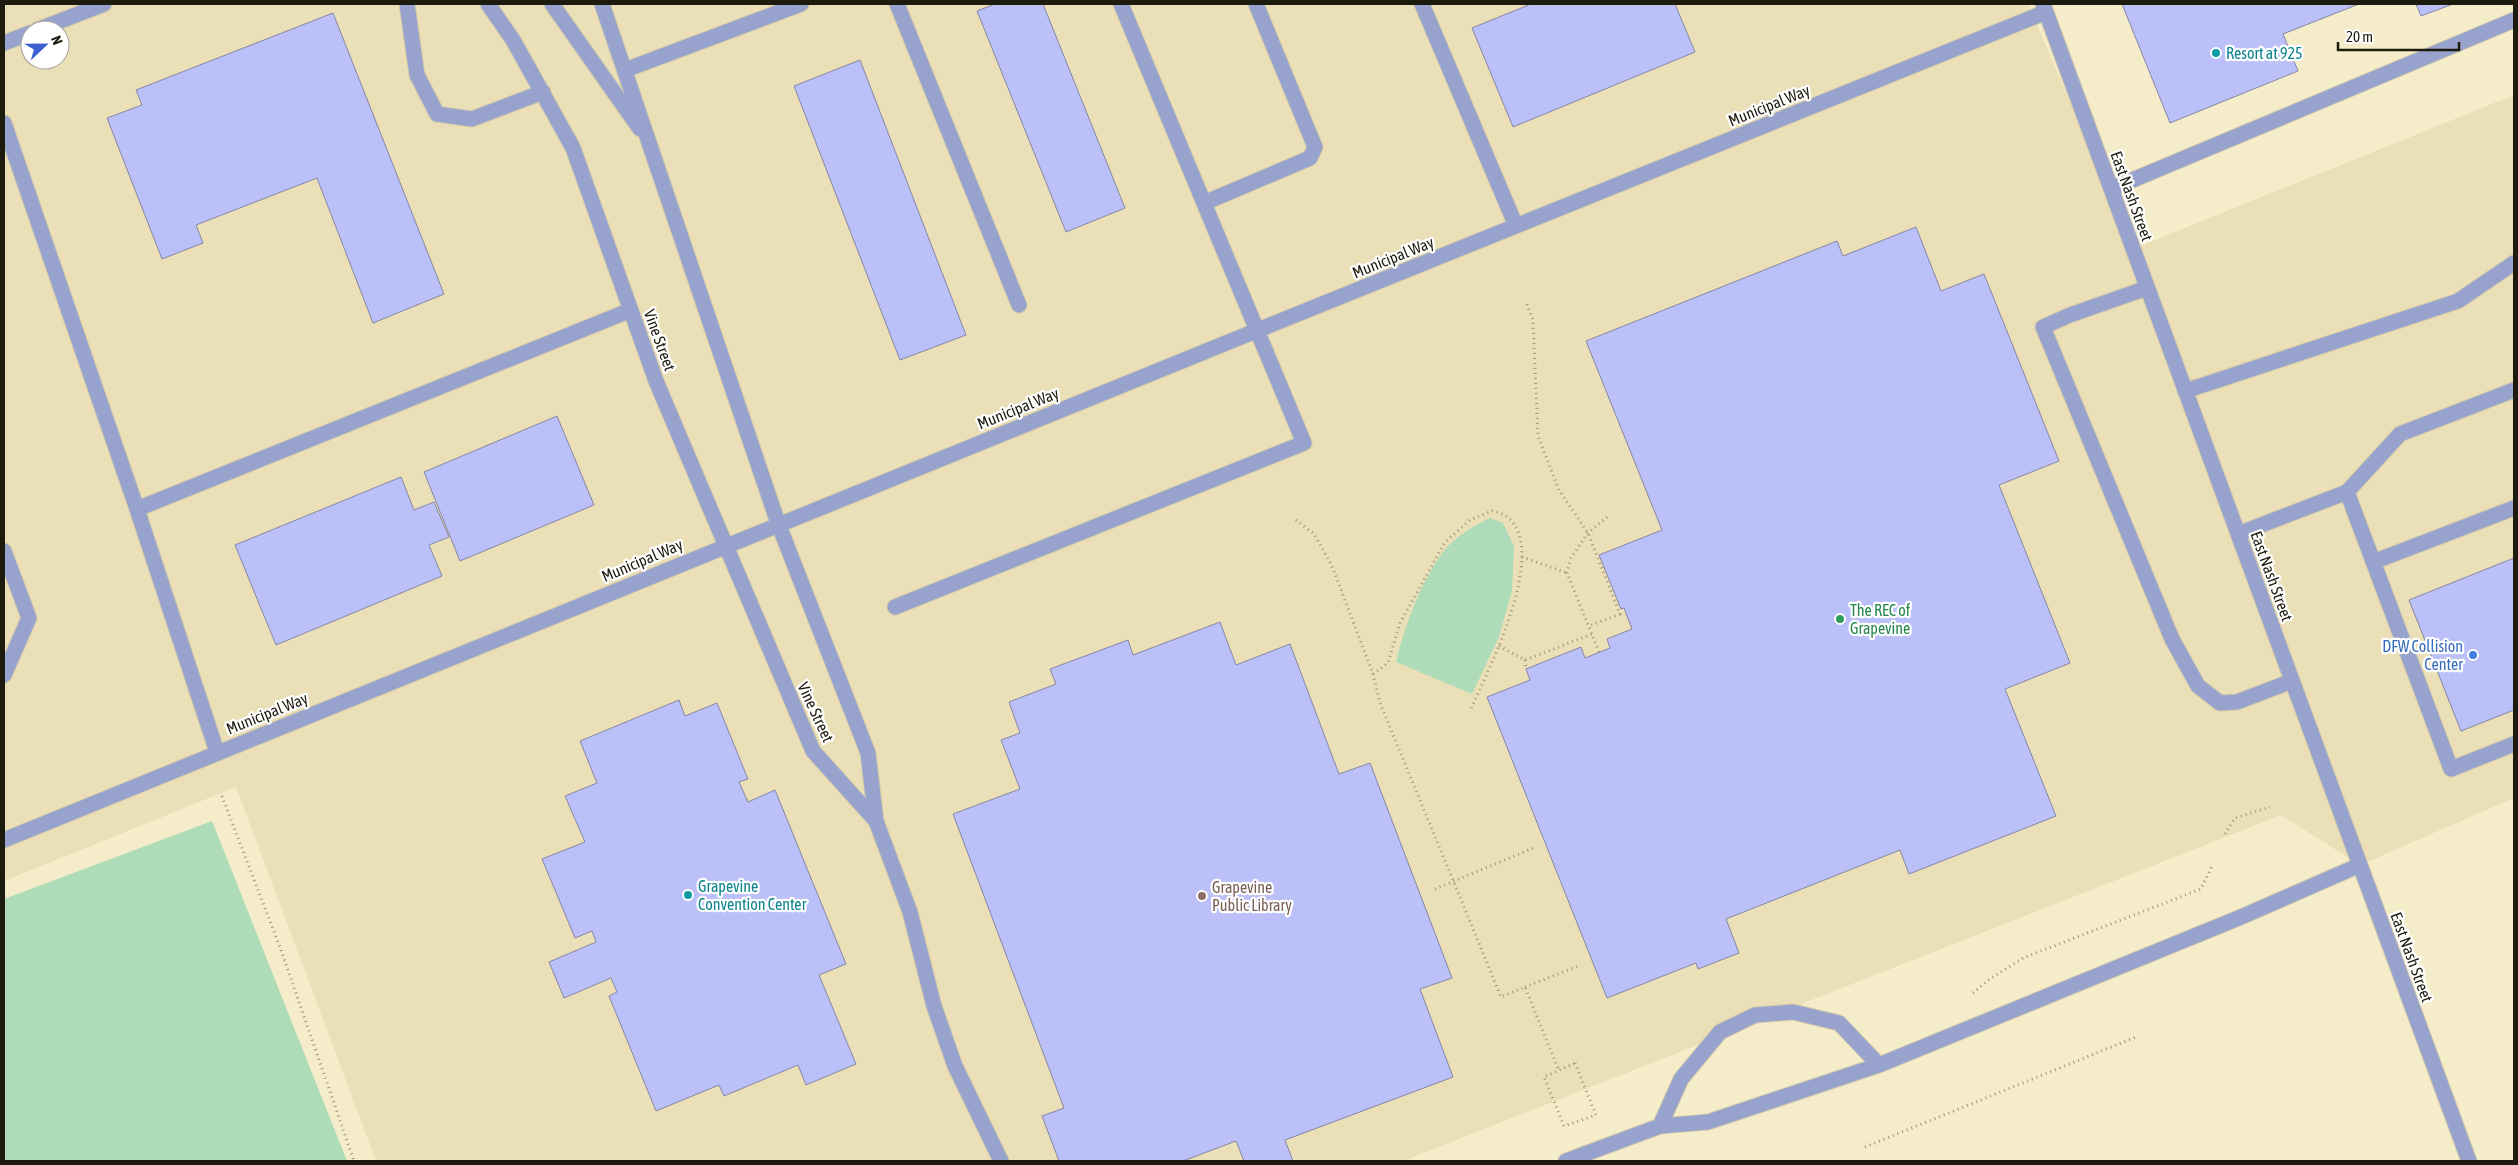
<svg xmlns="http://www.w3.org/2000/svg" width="2518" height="1165" font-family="'Asap Condensed',sans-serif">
	<rect width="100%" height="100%" fill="#f5ecca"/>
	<path fill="#eadfb6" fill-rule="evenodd" d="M4,4H2028L2133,249L2514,95V798L2360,865L2281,815L1403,1161H376L236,787L4,881ZM30,30H60V60H30Z"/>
	<path fill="#aedcb9" d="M1490,518L1503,523L1514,546L1512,591L1499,637L1472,694L1396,662C1405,625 1423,575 1448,546C1460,534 1475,525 1490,518Z
		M212,821L347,1161H4V899Z"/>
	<path fill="#bcc0f9" stroke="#8486a5" d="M995,4H1043L1125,208L1066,232L977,11Z
		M1531,4H1675L1695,52L1513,127L1472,28Z
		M2122,4H2359L2283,34L2298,71L2170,123Z
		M2416,4H2453L2421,16Z
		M333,13L444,294L373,323L317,178L196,225L203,243L162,259L107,118L142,105L136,90Z
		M860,60L966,335L900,360L794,86Z
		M1916,227L1941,291L1984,274L2059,461L1999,485L2070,663L2005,689L2056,816L1909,874L1900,850L1726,919L1739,953L1698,969L1696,963L1607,998L1487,697L1530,680L1526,669L1581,647L1585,658L1610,648L1607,639L1632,629L1624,608L1621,609L1599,555L1662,530L1586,341L1837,241L1843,256Z
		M557,416L594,505L460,561L424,472Z
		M401,477L414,510L434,502L449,537L429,545L442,576L276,645L235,545Z
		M2514,558V710L2461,731L2409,600Z
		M1220,622L1236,665L1290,644L1339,774L1370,763L1452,978L1420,989L1453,1077L1285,1140L1293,1161H1244L1236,1141L1183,1161H1059L1042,1116L1064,1108L953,814L1020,789L1001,740L1020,733L1009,702L1056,684L1050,669L1128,640L1133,655Z
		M679,700L685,716L717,703L748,779L739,782L748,802L775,790L846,964L819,975L856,1064L806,1085L798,1065L724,1096L719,1085L656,1111L609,996L617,992L611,978L564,998L549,962L596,942L592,931L575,938L542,859L585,842L565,796L597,783L580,741Z"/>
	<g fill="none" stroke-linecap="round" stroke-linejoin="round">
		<defs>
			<path id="minor" d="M407,4L417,75L437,114L472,119L543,92
				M488,4L513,40L573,148L656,381L813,751L876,821
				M552,4L640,129
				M602,4L778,523L868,753L876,821L910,912L934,1006L955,1066L1001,1161
				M897,4L1019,305
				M1422,4L1516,226
				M2043,4L2469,1161
				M37,30L104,4
				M4,43L30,33
				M625,70L801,4
				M4,123L137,509L217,752
				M2111,189L2514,20
				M1204,203L1310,158L1315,147L1256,4
				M2147,288L2070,315L2043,327L2172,639L2198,686L2220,703L2237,702L2292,681
				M2185,391L2458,301L2514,263
				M2347,492L2400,434L2514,390
				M137,509L631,310
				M2238,534L2347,492L2451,769L2514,744
				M4,551L29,618L4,675
				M2373,562L2514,508
				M895,607L1304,443L1121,4
				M4,840C683,561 1365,287 2046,12
				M1660,1126L1681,1079L1720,1032L1755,1015L1793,1012L1839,1023L1879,1065
				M1566,1161L1660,1126L1708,1122L1879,1065L2241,917L2360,865"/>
		</defs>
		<use href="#minor" stroke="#d2caac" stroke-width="17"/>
		<path stroke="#9c957c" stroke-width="3" stroke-dasharray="1 4" stroke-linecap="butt" d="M1527,304L1533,320L1538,436L1559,490L1588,533L1620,614L1589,626
			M1296,520L1314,534L1332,566L1373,674L1380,703L1501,997L1525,987L1559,1071
			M1522,557L1567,573
			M1499,646L1525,660L1592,634
			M1599,652L1567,573L1571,558L1588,533L1607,517
			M1525,660L1526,669
			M1373,674L1388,663L1400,623L1445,542L1470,520L1492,511C1496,512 1502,513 1506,516C1551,549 1488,670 1471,709
			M222,796L281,950L354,1161
			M2225,834L2235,818L2270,807
			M1435,889L1536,847
			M1525,987L1581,965
			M1973,993L1987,981L2023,958L2201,889L2212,866
			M1575,1063L1596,1115L1564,1126L1544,1077Z
			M1865,1147L2136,1037"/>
		<use href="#minor" stroke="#98a3cd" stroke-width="15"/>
	</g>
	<g fill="#0f9aa8" stroke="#fff" stroke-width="2">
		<circle cx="2216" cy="53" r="5"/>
		<circle cx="688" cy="895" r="5"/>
	</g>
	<circle fill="#2e9e5b" stroke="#fff" stroke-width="2" cx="1840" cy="619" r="5"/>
	<circle fill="#3f7fe0" stroke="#fff" stroke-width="2" cx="2473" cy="655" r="5"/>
	<circle fill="#8d6e63" stroke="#fff" stroke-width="2" cx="1202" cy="896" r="5"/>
	<g text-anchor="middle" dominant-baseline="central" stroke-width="4.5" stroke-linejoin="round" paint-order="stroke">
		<g font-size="16" fill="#0d838f" stroke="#fff" text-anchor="start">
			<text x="2226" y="53">Resort at 925</text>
			<text x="698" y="886">Grapevine<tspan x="698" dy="18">Convention Center</tspan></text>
		</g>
		<g font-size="16" fill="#1d1a0e" stroke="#fff">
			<text transform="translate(1769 105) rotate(-22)">Municipal Way</text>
			<text transform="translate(2132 196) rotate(70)">East Nash Street</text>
			<text transform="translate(1393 257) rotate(-22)">Municipal Way</text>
			<text transform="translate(660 340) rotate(70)">Vine Street</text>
			<text transform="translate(1018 408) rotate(-22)">Municipal Way</text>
			<text transform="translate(642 560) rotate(-23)">Municipal Way</text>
			<text transform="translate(2272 576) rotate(70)">East Nash Street</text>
			<text transform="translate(816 712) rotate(65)">Vine Street</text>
			<text transform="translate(267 713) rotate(-22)">Municipal Way</text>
			<text transform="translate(2412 957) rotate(70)">East Nash Street</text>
		</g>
		<g font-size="16" fill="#27864d" stroke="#fff" text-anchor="start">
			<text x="1850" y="610">The REC of<tspan x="1850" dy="18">Grapevine</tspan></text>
		</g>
		<g font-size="16" fill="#366cbe" stroke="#fff" text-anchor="end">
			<text x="2463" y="646">DFW Collision<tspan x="2463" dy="18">Center</tspan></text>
		</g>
		<g font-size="16" fill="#785e54" stroke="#fff" text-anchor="start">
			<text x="1212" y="887">Grapevine<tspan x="1212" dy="18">Public Library</tspan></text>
		</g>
	</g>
	<rect width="2518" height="1165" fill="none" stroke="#1d1a0e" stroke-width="10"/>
	<g transform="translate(45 45) rotate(68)"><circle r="24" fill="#ffffff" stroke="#a5a39f"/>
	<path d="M0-4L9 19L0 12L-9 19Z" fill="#3c5fd1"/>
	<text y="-8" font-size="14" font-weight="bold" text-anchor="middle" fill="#1d1a0e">N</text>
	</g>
	<path d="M2338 42v8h121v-8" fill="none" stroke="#1d1a0e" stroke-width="2.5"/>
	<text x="2346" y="42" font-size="15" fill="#1d1a0e" stroke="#ffffff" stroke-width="4" paint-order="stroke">20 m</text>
</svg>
